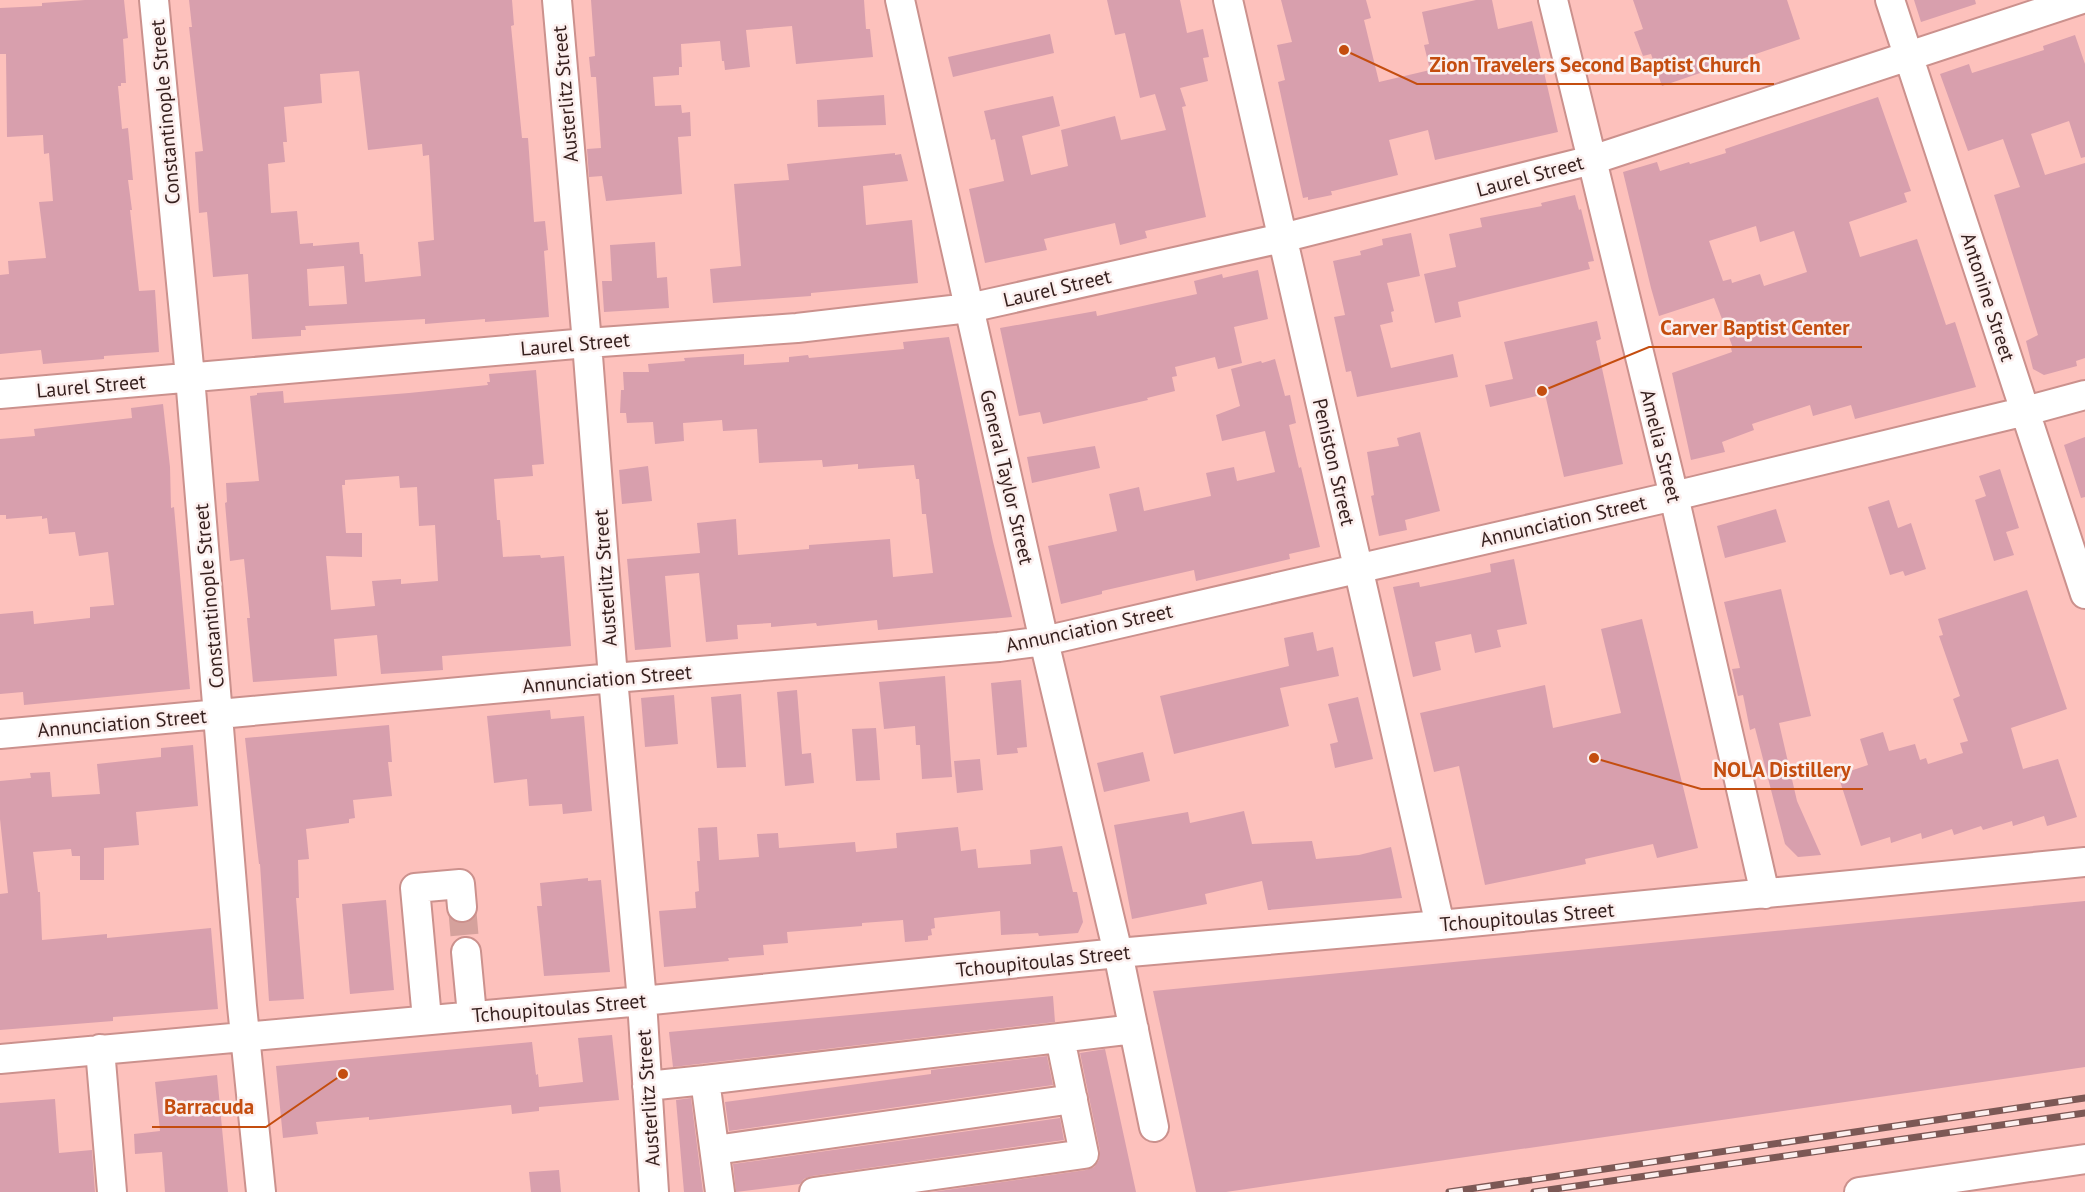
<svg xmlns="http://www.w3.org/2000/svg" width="2085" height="1192" font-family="'PT Sans',sans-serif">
	<rect width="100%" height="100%" fill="#fdc1bc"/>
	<path fill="#d89fad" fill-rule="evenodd" d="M85,0H124L128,38L123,39L126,83H121V86H118L122,129L128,128L133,180H128L132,210H130L139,291L155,290L159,352L104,356V359L43,364L41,350L0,354V275L9,274L8,261L46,258L39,202L53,201L49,153L44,154L43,135L7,137L6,54H0V8L42,6V3Z
		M189,0H512L514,25L511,26L522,138H528L534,222L545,221L548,250L544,251L549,317L485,322V319L425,324V319L305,326L306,330H301V336L252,339L248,274L213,277L207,212L199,213L195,152L203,151L189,27H192ZM359,71L368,150L422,144L423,156L429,155L434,240L418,242L421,276L365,282L363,254H360L359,242L313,246V243L300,244L297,211L271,213L268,164L285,162L283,142H287L284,107L322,103L320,74ZM344,266L347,304L309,306L307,269Z
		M591,0H864L866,29H870L873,57L796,64L792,26L746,30L750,67L725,70L724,61H722L720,41L681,44L682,67H679V75L653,77L655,106L681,105L682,113L690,112L691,136L678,137L682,194L606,201L602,176L589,177L587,149L601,148L596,77H591L589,57L595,56Z
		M1107,0H1180L1187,33L1203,29L1209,57L1203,58L1208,81L1180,88L1186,106L1182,107L1206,217L1145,231L1147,238L1120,245L1115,223L1044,239L1047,250L985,263L969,189L1004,181L995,139L991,140L984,111L1053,96L1060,126L1022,136L1031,175L1068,166L1061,130L1115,116L1121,140L1166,130L1155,94L1140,98L1125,33L1115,35Z
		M1281,0H1366L1371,18L1364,20L1379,82L1430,70L1424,45L1429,44L1422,12L1476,0H1492L1498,29L1532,21L1558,132L1435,160L1428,130L1389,140L1398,175L1333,191H1331L1332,195L1308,200V197L1303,198L1278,82L1285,80L1277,45L1292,42Z
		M1633,0H1787L1800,39L1662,86L1651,54L1643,56L1634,32L1643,29Z
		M1914,0H1975L1976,4L1921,22Z
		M1050,34L1054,53L953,77L948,57Z
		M2075,35L2085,64V157L2081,158L2069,121L2031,134L2045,175L2085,163V358L2076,361L2077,366L2044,375L2033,369L2026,341L2038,335L1994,195L2020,187L2003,139L1968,151L1940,74L1969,64L1972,73L2044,50L2043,46Z
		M884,95L886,125L818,127L817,100Z
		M1878,97L1911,191L1904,193L1907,202L1849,222L1860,257L1917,239L1946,325L1955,322L1976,387L1855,419L1851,405L1813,416L1810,405L1752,424L1754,430L1722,442L1725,452L1691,460L1672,373L1732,352L1731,348H1733L1714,298L1659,316L1651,288L1623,172L1657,162L1660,171L1689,162L1690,164L1726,153L1725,149ZM1756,226L1760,242L1794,231L1807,272L1764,286L1760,274L1732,283L1731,279L1723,281L1709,241Z
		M895,153V155L901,154L908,181L863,186L866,225L912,220L918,283L811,293V296L713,303L710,269L741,266L734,184L789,180L787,164Z
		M1575,195L1579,210L1581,209L1594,261L1588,262L1590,269L1458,302L1461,317L1435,323L1424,274L1456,267L1449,234L1482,227L1480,218L1542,206L1541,203Z
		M1411,233L1420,276L1387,283L1394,311L1391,312L1393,322L1380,325L1391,368L1453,354L1458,377L1357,397L1351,371L1346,372L1334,317L1345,315L1333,261L1361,255L1360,251L1383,245L1382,239Z
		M655,242L657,278L667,277L669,308L604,312L602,281H612L610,245Z
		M1258,270L1268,319L1234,327L1242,363L1218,369L1215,357L1175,367L1177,376L1172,377L1175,391L1147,398L1148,400L1043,424L1040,412L1019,416L1000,328L1096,311L1097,316L1197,294L1194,281L1222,274L1223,278Z
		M1597,321L1601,339L1596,341L1623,464L1564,477L1545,394L1490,407L1485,385L1513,379L1504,342Z
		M949,337L993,542L1012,617L878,630L877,620L817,626L816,623L771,627V623L737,625L738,639L706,642L699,573L665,576L671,647L635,650L627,559L700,553L697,523L736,519L738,555L809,549V545L890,539L893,577L933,573L926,514H922L919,479H916L914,465L858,469V464L823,467L822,460L759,463L757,429L723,431L722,420L683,423L684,441L655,444L653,422L627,423L626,413H620L621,390H624L623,372H649L648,364L685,361L684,358L744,354V365L789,362V357L808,355L809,358L904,349L903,342Z
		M1275,359L1285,396L1290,395L1296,423L1289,425L1299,468L1301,467L1320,547L1289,554L1290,559L1196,581L1194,570L1102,591V594L1061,604L1048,546L1117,531L1109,494L1139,487L1144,511L1211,496L1206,473L1234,467L1237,481L1275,472L1265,431L1222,441L1216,415L1240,406L1231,369L1261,361L1262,363Z
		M536,370L544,464L532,465L533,476L494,479L497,520H500L503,557L540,555L541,558L564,556L571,646L442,656L443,670L381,674L377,635L334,639L337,676L253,682L247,618H250L244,559L230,561L225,503L227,502L226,483L259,481L250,396L257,395V393L283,391L284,403L409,393L488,385L487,382H490L489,374ZM399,476L400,488L417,487L419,526L435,525L438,581L401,584V579L372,581L375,606L331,610L326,556L362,557V533H346L342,485H345V480Z
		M163,404L170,467L171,508L174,507L190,689L24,705L23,692L0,694V614L33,611L34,624L90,618V607L114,605L108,552L79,556L75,532L49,534L47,518L42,519V516L6,519V515H0V439L35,436L34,429L132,418L131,408Z
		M1420,432L1440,511L1405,520L1407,530L1379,536L1371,496L1374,495L1367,452L1399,446L1397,438Z
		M2085,437V497L2081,498L2064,445Z
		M1095,446L1100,468L1032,483L1027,457Z
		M648,466L652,501L622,504L619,470Z
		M2000,469L2019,528L2006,532L2014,555L1994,561L1975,500L1986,496L1979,476Z
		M1889,500L1898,528L1911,523L1926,569L1905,576L1903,571L1890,575L1868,507Z
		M1776,509L1786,542L1725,558L1717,526Z
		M1514,559L1527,624L1497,630L1501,647L1475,653L1471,634L1435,642L1441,670L1413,677L1393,587L1419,582L1420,587L1454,580L1491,572L1490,564Z
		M1781,589L1811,716L1779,723L1797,801L1821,855L1798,857L1785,844L1755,728L1750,730L1743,695L1738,696L1732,669L1740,668L1724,602Z
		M2027,590L2067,709L2011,728L2023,769L2058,759L2077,817L2047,826L2044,816L2013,826L2012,821L1983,830L1981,826L1954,835L1952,829L1922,839L1921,833L1891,843L1890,837L1861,846L1838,775L1868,765L1860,739L1883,732L1889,751L1915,744L1920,760L1926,758L1928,764L1963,753L1960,743L1968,741L1953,699L1960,696L1939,636L1943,635L1938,619Z
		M1642,619L1698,848L1657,858L1653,844L1585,859L1586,864L1485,885L1459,766L1434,772L1420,713L1545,685L1553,728L1621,713L1601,629Z
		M1313,632L1317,651L1333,647L1339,676L1280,688L1289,726L1174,754L1160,696L1289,666L1284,638Z
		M945,676L952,777L922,779L920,745H916L915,726L884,729L879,682Z
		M1021,680L1027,747L1017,748L1018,753L997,755L991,683Z
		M797,690L802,754L811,753L814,783L785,786L777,692Z
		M741,694L746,767L717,768L711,697Z
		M674,695L678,744L645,747L641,698Z
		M1358,697L1373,759L1335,768L1330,744L1338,742L1328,704Z
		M550,710L551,719L584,716L592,811L563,814L562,804L529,806L527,779L494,783L487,716Z
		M389,725L392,762H388L392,796L353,800L355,818L349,819V823L306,829L309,859L298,860L299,898H296L304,999L269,1001L260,864H259L245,738Z
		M876,728L880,780L856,781L852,729Z
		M193,745L198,806L136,812L139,845L104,848V880H80V856H72L71,849L33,852L38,892H40L42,940L107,934V938L211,928L218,1009L113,1017V1021L0,1030V894L8,893L0,819V781L31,778L30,773L50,772L52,797L100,794L97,764L161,757V748Z
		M1143,752L1150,781L1104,792L1097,763Z
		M980,759L983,790L957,793L954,761Z
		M1244,811L1252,844L1312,841L1316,859L1359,855L1391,847L1402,898L1268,910L1262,881L1205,894L1207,904L1132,919L1114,825L1188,812L1190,823Z
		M717,827L719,860L759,857L757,834L778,833L779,848L855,842L856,852L897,848L896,833L958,827L961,851L976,849L978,868L1031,864L1030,850L1062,846L1073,892H1077L1083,922L1078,933L1039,936L1038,933L1001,935L1000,911L934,918L935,928L931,929L932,935L928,936V940L905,942L903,920L862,923V926L787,932L788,943L763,945L764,955L728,958L729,961L664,967L659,911L696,908L695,892L699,891L697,861H700L698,828Z
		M588,878V881L601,880L610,972L544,976L537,906H542L540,883Z
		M386,900L394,990L350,994L342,904Z
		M2085,901V1067L1226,1192H1196L1153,991Z
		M1053,996L1055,1022L673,1067L669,1032Z
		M612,1035L619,1100L539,1107V1111L512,1114L511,1105L369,1120V1117L316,1122L318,1134L283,1138L276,1066L532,1042L536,1075L538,1074L539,1087L583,1082L578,1038Z
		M1105,1049L1136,1192H932L1086,1170L1094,1167L1099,1160L1100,1151L1080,1053Z
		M1047,1056L1053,1085L729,1131L725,1102L931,1074V1070Z
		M217,1075L228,1192H165L162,1152L135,1154L134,1134L160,1131L155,1082Z
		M691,1098L703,1192H684L676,1100Z
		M55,1099L59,1153L92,1150L95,1192H0V1103Z
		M1060,1118L1064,1140L812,1176L804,1179L800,1184L736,1192L733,1164Z
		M559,1170L561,1192H531L529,1172Z"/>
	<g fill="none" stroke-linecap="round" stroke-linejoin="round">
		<path stroke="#d5a19c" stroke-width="28" stroke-dasharray="28 14" stroke-linecap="butt" d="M462,907L466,952"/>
		<defs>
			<path id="minor" d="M154,0L190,377L242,1006L261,1192
				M557,0L587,343L613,678L642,1001L654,1192
				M900,0L1044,641L1118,953L1154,1127
				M1228,0L1440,925
				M1553,0L1674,496L1765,894
				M1890,0L2085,594
				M0,394L587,343L797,328L969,308L1282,238L1592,160L2079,0
				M0,734L613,678L999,647L1044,641L1674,496L2026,411L2085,395
				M466,952L472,1015
				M427,1019L415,888L460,884L462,907
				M100,1049L112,1192
				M0,1059L642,1001L1118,953L1440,925L2085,862
				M647,1086L705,1080
				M715,1150L1073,1099
				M720,1192L705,1080L1134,1029
				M814,1192L1084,1154L1060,1038
				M1859,1192L2085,1159"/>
		</defs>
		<use href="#minor" stroke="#cb918d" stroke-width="32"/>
		<use href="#minor" stroke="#fff" stroke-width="28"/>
		<defs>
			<path id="rail" d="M1449,1192L2085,1098
				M1534,1192L2085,1113"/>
		</defs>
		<use href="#rail" stroke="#7c5855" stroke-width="7"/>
		<use href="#rail" stroke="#fcefee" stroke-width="4.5" stroke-dasharray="14" stroke-linecap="butt"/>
	</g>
	<g text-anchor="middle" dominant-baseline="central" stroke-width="5" stroke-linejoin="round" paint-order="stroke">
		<g font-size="20" fill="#351f1d" stroke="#fcefee">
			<text transform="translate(565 94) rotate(-95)">Austerlitz Street</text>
			<text transform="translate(165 112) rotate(-95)">Constantinople Street</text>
			<text transform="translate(1530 176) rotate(-15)">Laurel Street</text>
			<text transform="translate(1057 288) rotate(-13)">Laurel Street</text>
			<text transform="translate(1988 297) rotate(72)">Antonine Street</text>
			<text transform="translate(575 344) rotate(-5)">Laurel Street</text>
			<text transform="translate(91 386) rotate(-5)">Laurel Street</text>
			<text transform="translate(1661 446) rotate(76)">Amelia Street</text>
			<text transform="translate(1334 462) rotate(77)">Peniston Street</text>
			<text transform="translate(1007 477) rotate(77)">General Taylor Street</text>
			<text transform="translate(1563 521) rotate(-13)">Annunciation Street</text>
			<text transform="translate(605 578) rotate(-94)">Austerlitz Street</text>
			<text transform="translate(209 596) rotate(-95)">Constantinople Street</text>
			<text transform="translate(1089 628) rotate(-12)">Annunciation Street</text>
			<text transform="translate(607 679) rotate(-5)">Annunciation Street</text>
			<text transform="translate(122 723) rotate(-5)">Annunciation Street</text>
			<text transform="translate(1527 917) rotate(-5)">Tchoupitoulas Street</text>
			<text transform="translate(1043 961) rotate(-6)">Tchoupitoulas Street</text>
			<text transform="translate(559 1008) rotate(-5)">Tchoupitoulas Street</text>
			<text transform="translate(648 1098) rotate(-94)">Austerlitz Street</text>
		</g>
	</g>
	<path fill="none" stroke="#c44d0f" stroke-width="2" d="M1344 50L1417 84H1774M1542 391L1649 347H1862M1594 758L1701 789H1863M343 1074L266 1127H152"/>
	<g fill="#c44d0f" stroke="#fcefee" stroke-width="2">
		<circle cx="1344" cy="50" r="6"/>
		<circle cx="1542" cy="391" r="6"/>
		<circle cx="1594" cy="758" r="6"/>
		<circle cx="343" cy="1074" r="6"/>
	</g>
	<g font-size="21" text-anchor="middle" font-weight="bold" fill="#c44d0f" stroke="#fcefee" stroke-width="5" stroke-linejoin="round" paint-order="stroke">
		<text x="1595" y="72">Zion Travelers Second Baptist Church</text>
		<text x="1755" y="335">Carver Baptist Center</text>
		<text x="1782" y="777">NOLA Distillery</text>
		<text x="209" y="1114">Barracuda</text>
	</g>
</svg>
